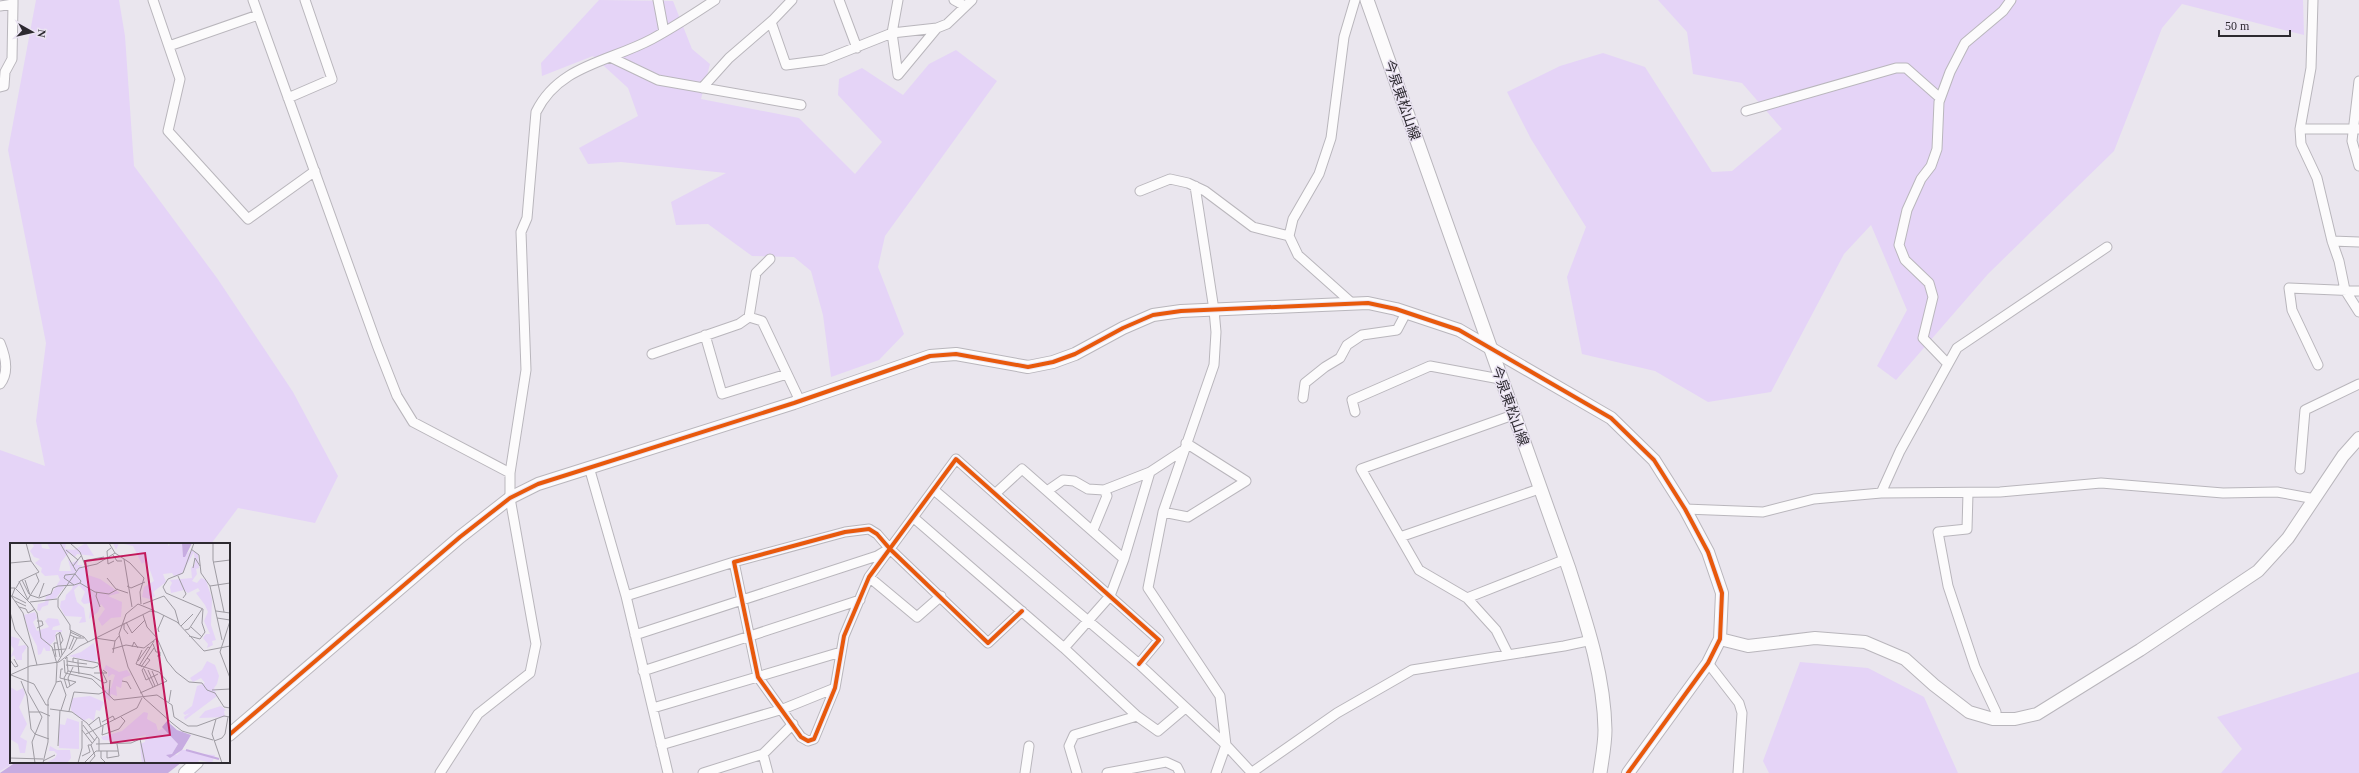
<svg xmlns="http://www.w3.org/2000/svg" width="2359" height="773" font-family="'Times New Roman','Noto Sans JP',serif">
	<rect width="100%" height="100%" fill="#eae6ee"/>
	<path fill="#e5d4f7" d="M36,0H119L125,36L134,166L217,278L293,392L338,476L315,523L238,508L211,544H11V762H16L0,771V450L45,466L36,421L46,343L8,150Z
		M599,0L673,1L692,49L710,64L701,99L799,118L855,174L882,142L838,95L839,79L862,68L903,95L929,64L956,50L997,81L885,236L878,267L904,334L879,360L831,377L823,315L811,271L794,257L752,256L708,224L676,225L671,202L726,173L621,162L588,164L579,148L638,116L628,88L593,56L542,76L541,63Z
		M1658,0H2303L2304,35L2182,4L2162,28L2114,151L1988,274L1896,380L1877,366L1907,310L1871,225L1844,254L1771,392L1708,402L1655,371L1582,354L1567,277L1586,227L1531,139L1507,92L1560,66L1603,53L1645,67L1712,172L1732,171L1782,129L1742,83L1693,74L1687,32Z
		M1800,662L1868,668L1924,697L1958,773H1769L1763,761Z
		M2359,672V773H2221L2242,749L2217,717Z"/>
	<path fill="#c7ace1" d="M16,762H182L168,773H0Z"/>
	<g fill="none" stroke-linecap="round" stroke-linejoin="round">
		<defs>
			<path id="minor" d="M153,0L180,79L168,131L248,219L315,171
				M253,0L377,345L397,396L413,422L510,473
				M658,0L664,32
				M792,0L771,22L786,65L824,60L892,33L937,28L947,24L972,0
				M839,0L857,48
				M898,0L892,33L898,75L937,28
				M954,0L965,6
				M2313,0L2311,68L2300,129L2301,144L2317,178L2332,241L2339,261L2345,290L2359,312
				M0,6L13,4V0
				M169,46L258,15
				M610,57L658,80L801,105
				M2359,81L2352,141L2359,166
				M0,87L4,86L5,72L12,59L13,4
				M702,88L729,58L773,20
				M288,98L332,79L305,0
				M1746,111L1896,68H1906L1940,98
				M2300,129H2359
				M1195,186L1214,310L1216,332L1214,365L1163,512L1148,588L1220,696L1226,745L1252,773
				M1140,191L1170,179L1188,183L1205,191L1253,227L1289,236
				M2332,241L2359,242
				M1353,304L1298,255L1289,236L1293,219L1319,174L1331,138L1344,37L1355,0
				M749,317L762,321L800,401
				M705,335L722,394L787,374
				M0,343C5,355 10,372 0,384
				M652,354L739,324L749,317L756,273L770,259
				M1948,364L1923,338L1933,297L1929,283L1905,260L1899,245L1907,210L1921,179L1931,166L1937,149L1939,102L1950,72L1965,43L2003,11L2011,0
				M2318,365L2292,310L2289,288L2359,291
				M1303,398L1305,383L1325,367L1340,358L1347,345L1362,335L1397,330L1406,313
				M1355,412L1352,400L1430,366L1500,379
				M589,467L626,596L668,773
				M2300,469L2305,410L2359,384
				M934,490L1139,664L1226,745L1216,773
				M1047,491L1063,480L1074,481L1088,489L1104,490
				M996,493L1022,469L1124,559
				M1881,493L1900,451L1957,348L2107,247
				M1968,493L1967,529L1938,532L1948,586L1975,667L1996,712L1993,719
				M1685,509L1763,512L1814,499L1881,493L2000,492L2101,483L2223,493L2277,492L2315,499
				M1163,512L1188,517L1246,481L1186,443
				M914,518L1064,648L1137,716
				M1093,530L1107,496L1104,490L1150,472L1182,451
				M1400,537L1539,489
				M869,577L917,617L941,596
				M626,596L734,562
				M1467,598L1566,559
				M1022,611L988,643L890,549L877,534L869,529L845,532L734,562L758,677L801,737L808,741L814,739L835,688L844,636L869,577L956,459L1159,640L1139,664
				M635,635L877,556L887,550
				M1064,648L1110,596L1124,559L1150,472
				M1508,654L1496,630L1467,598L1419,570L1361,469L1513,415
				M1708,663L1739,703L1742,713L1738,773
				M643,671L860,600
				M653,708L841,652
				M661,745L783,709L835,688
				M763,754L768,773
				M440,773L478,714L530,673L536,644L510,498V473L526,370L521,232L527,218L536,112C559,65 609,62 652,39C674,27 694,14 715,0
				M703,773L763,754L793,724
				M1025,773L1029,746
				M1077,773L1069,746L1074,735L1137,716L1158,731L1184,709
				M1107,773L1166,762L1177,767L1180,773
				M1251,773L1337,713L1412,670L1564,646L1592,640"/>
			<path id="tertiary" d="M1720,639L1748,646L1815,638L1865,642L1905,659L1934,685L1969,712L1993,719H2015L2037,714L2140,650L2258,571L2288,538L2343,456L2359,438
				M229,735L460,537L510,498L538,484L794,403L930,356L956,354L1028,367L1053,362L1075,354L1123,328L1153,315L1181,311L1368,303L1396,309L1459,330L1611,418L1654,460L1685,509L1708,552L1722,593L1720,639L1708,663L1628,773
				M185,773L197,762"/>
			<path id="secondary" d="M1367,0L1569,569C1586,622 1604,674 1605,730C1605,744 1602,759 1600,773"/>
		</defs>
		<use href="#minor" stroke="#b9b6bc" stroke-width="11"/>
		<use href="#tertiary" stroke="#b9b6bc" stroke-width="14"/>
		<use href="#secondary" stroke="#b9b6bc" stroke-width="15"/>
		<use href="#minor" stroke="#fcfbfc" stroke-width="9"/>
		<use href="#tertiary" stroke="#fcfbfc" stroke-width="12"/>
		<use href="#secondary" stroke="#fcfbfc" stroke-width="13"/>
		<defs>
			<path id="cycleway" d="M1022,611L988,643L890,549L877,534L869,529L845,532L734,562L758,677L801,737L808,741L814,739L835,688L844,636L869,577L956,459L1159,640L1139,664
				M229,735L460,537L510,498L538,484L794,403L930,356L956,354L1028,367L1053,362L1075,354L1123,328L1153,315L1181,311L1368,303L1396,309L1459,330L1611,418L1654,460L1685,509L1708,552L1722,593L1720,639L1708,663L1628,773"/>
		</defs>
		<use href="#cycleway" stroke="#eae3f2" stroke-width="6"/>
		<use href="#cycleway" stroke="#e8590c" stroke-width="4"/>
	</g>
	<g text-anchor="middle" dominant-baseline="central" stroke-width="3" stroke-linejoin="round" paint-order="stroke">
		<g font-size="14" fill="#2d2a30" stroke="#eae3f2">
			<text transform="translate(1402 100) rotate(71)">今泉東松山線</text>
			<text transform="translate(1510 406) rotate(70)">今泉東松山線</text>
		</g>
	</g>
	<g transform="translate(10 543)">
		<rect width="220" height="220" fill="#eae6ee"/>
		<path d="M22,0H31L32,5L37,6H40L37,0H56L55,6L64,7L76,0L84,13L67,11L65,14L59,9L51,19L49,28H61L58,16L62,20L69,16L67,22H72V25L79,22L78,32L90,36L110,50L98,53L112,59L111,74L101,75L92,83L88,76L95,66L91,61L88,69L79,76L81,60L74,61L71,58L75,49L69,42L64,47L65,52L67,59L74,65L76,79L69,80L72,74L55,73L50,64L51,58L55,57L56,52L62,46L63,42L60,41L55,43L46,55L39,57L38,62L32,64L30,68L27,67L28,61L35,59L36,52L42,50L50,37L48,32L35,33L31,29L32,25L25,20L30,16L24,14L20,8L24,3ZM103,0H158V3L161,0H172L173,14L181,7L185,9L188,11L189,25L186,26L187,31L182,38L187,40L191,35L196,37L202,56L201,82L206,97L202,98L203,102L197,105L198,101L193,95L196,91H200L194,78L198,69L195,62L186,50L190,48L188,45L178,50L174,47L161,50L160,44L162,40L160,37L182,35L181,25L185,21L184,9L171,32L164,33L162,30L153,31L156,39L143,49L145,53L140,56L132,54L134,44L144,38L138,22L134,19L132,21L123,3L109,0L106,7ZM25,69L27,75L23,79L27,88L39,84L35,78L38,75L48,76L50,82L43,84L42,87H52V89H46L45,97L40,102V108H36L34,104L31,111L28,112L27,103L18,86L14,72ZM0,93L10,96L8,103L15,102L17,104L12,111V117H6L4,112L0,115L4,106L0,101ZM84,100L88,116L85,119L59,113L71,109ZM197,118L205,122L209,133L207,141L204,145L207,153L175,177L174,174L180,170L175,172L173,170L182,163L187,143L195,140L191,135L183,139L180,135L192,127ZM96,122L109,129L117,127L121,132L113,135L111,145L106,143L107,153L101,151L100,158L94,153V148L101,145L105,132L102,131L98,134V129L94,126ZM0,144L7,148L13,145L15,151L9,164L17,181L10,194L17,198L15,210H10L8,201L0,196ZM80,153L94,159L90,168L86,167L84,178L79,175L73,178L61,167V162L63,155ZM211,163L216,167L214,168L215,174L189,175L195,168ZM134,169L138,170L137,176L146,181L148,188L153,185L168,201L162,211L167,212L172,207H178L192,211L205,212L202,220L189,217L188,220H132L130,201L135,199L136,192L112,198L93,197L91,194L112,188ZM57,175L69,179V206L49,205V181L55,182ZM40,203L47,207H60L61,215L57,220H36L45,215L47,211L44,208H39Z" fill="#e5d4f7"/>
		<path d="M172,0H182L175,14H173ZM157,178L167,187L181,192L172,207L160,215L156,212L162,211L168,201L152,184Z" fill="#c7ace1"/>
		<path fill="none" stroke="#c7ace1" stroke-width="2" d="M176,207L209,216"/>
		<path fill="none" stroke="#9e9ba2" stroke-width="1" d="M50,0L66,28M60,0L70,9L75,22M99,0L105,10L120,20L134,35L130,49L131,61M203,0V17L214,69M101,5L97,8L98,21L104,18M181,6L189,12L191,30L200,43L212,97M56,7L68,17M103,12L107,18H112M114,16L122,64M73,18L94,14M204,19L220,17M0,20L21,18M63,23L71,13M183,25L185,15L190,23M168,33L176,51L173,55M97,35L106,46L118,50M12,37L19,51M15,37L20,52L29,55L41,51L43,45L48,43L64,42M9,38L18,57M70,40L64,42L54,35L55,32L65,31L71,38L70,40L85,49L99,51L108,46M117,43L121,45L135,39M200,43L220,40M0,45H5L21,61L27,70L31,95L42,104L47,121L46,140L38,157V199L33,220M5,45L2,53L16,60M6,45L10,38L29,29L21,18L16,0M87,49L86,53L90,64M0,51L13,70L27,122M154,53L165,67L169,81M29,54L34,40M18,56L29,38L26,31M5,58L16,63M20,59L47,56M133,61L154,53M9,64L16,66L18,70L25,66M145,68L128,61L116,71L109,91L118,124L134,155L162,180L172,188L203,197M206,68L220,70M0,69L5,87L18,104V149L32,174L22,199L25,220M133,72L137,84L147,95L157,118L166,129L179,139L192,140L197,147L205,150L214,164L220,165M207,75L220,77M27,78H32L33,82L27,85M220,78L210,109L220,135M116,79L122,90L135,77M114,80V86L118,91M171,83L183,71M181,84L192,94M61,87L60,92L67,95H74M175,87L179,86L192,66M60,89L71,94M149,89L148,86L154,72M49,90L46,92L50,114M179,93L190,96L195,89L192,80L193,66L156,50L153,44L158,36L173,30L184,0M85,95L105,98L109,93M78,99L74,94L60,87V82L48,64V55L69,25L87,21L105,10M143,101L146,109H150V113H147M50,102L53,97L50,89L49,90L52,112M122,104L124,99L128,105M56,106L60,92M59,106L64,94M102,106L116,102L134,105L147,95M42,107L56,106L47,120M61,107L67,95M103,110L105,98M46,114L44,100H47M137,115L140,117L132,127L136,137L148,131M55,116L57,114V118L68,120L69,131M0,117L5,124L8,123L4,116M54,117L55,130M68,117V120L77,121M57,118L58,128L54,135L57,145L60,143M128,118L138,104L140,105M56,122L83,125L88,123M129,123L144,98M63,124L58,135L60,143L66,139M131,124L144,105M53,126H51L50,135L66,139M134,126L143,144M138,127L145,143M58,128L81,132L94,140L97,139L88,120L63,115V119M142,128L148,142M55,130L82,136L104,157L147,152L162,162L164,174L178,183H187L214,173L220,174M84,130H97L93,127M0,132L20,123L49,119L70,103L140,68L147,69L167,79L194,108L220,103M1,132L24,141L36,162H39M11,138L17,153L21,186L25,191L39,196M112,138L117,139L121,146M46,139L51,138L56,152L51,167M202,147L220,146M130,150L157,138L149,129L126,121L132,107M99,152L100,137M159,159L161,147M40,166L62,169L77,180L89,196V208M59,168L64,149L89,151L96,148M19,169H31L40,173M206,176L202,191L212,220M92,179L103,173L105,177M73,182L85,198M79,182L89,174L91,183M93,183L92,192L109,186L115,178L111,174M72,187L82,200M76,191L127,165L132,155M204,198L212,195L215,191L218,174M86,201L121,200L130,196L135,220M107,201L109,213M48,203L50,167M91,208V215L96,220M97,208V215L109,213M72,213L80,209L78,202H81M0,215L33,216M33,218L45,212M68,220L72,205V178M74,220L86,208H108M79,220L85,213L81,202L87,194"/>
		<path fill="#c2185b" fill-opacity="0.15" stroke="#c2185b" stroke-width="2" d="M135,10L160,192L101,200L75,18Z"/>
		<rect width="220" height="220" fill="none" stroke="#2d2a30" stroke-width="2"/>
	</g>
	<g transform="translate(32 32) rotate(98)" stroke="#eae3f2" stroke-width="3" paint-order="stroke">
	<path d="M0-3L7 15L0 10L-7 15Z" fill="#2d2a30"/>
	<text y="-6" font-size="11" font-weight="bold" text-anchor="middle" fill="#2d2a30">N</text>
	</g>
	<path d="M2219 30v6h71v-6" fill="none" stroke="#2d2a30" stroke-width="2"/>
	<text x="2225" y="30" font-size="12" fill="#2d2a30" stroke="#eae3f2" stroke-width="3" paint-order="stroke">50 m</text>
</svg>
